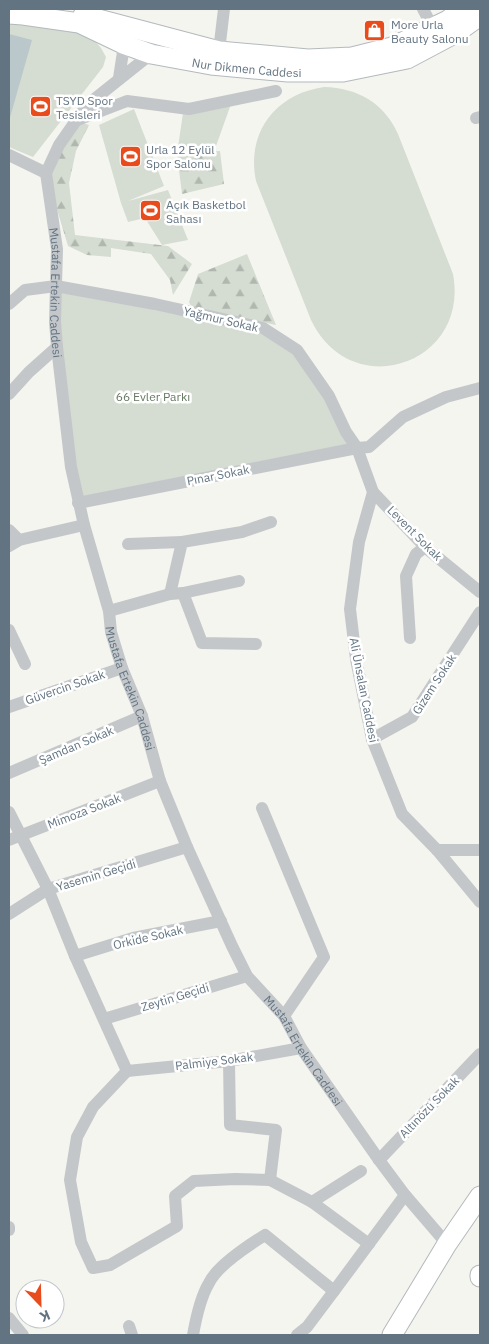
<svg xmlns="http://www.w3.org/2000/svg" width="489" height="1344" font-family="'IBM Plex Sans',sans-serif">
	<defs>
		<pattern id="forest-firs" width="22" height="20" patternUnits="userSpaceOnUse" patternTransform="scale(1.25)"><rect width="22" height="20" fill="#d5dcd1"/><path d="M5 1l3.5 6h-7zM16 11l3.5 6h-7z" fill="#b0b7af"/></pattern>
	</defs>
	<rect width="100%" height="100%" fill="#f5f5f0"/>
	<path fill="url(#forest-firs)" d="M75,121L89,125L76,151L69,183L75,235L168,246L192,264L173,295L170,280L151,254L111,248V257L87,255L68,246L46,173Z
		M220,151L224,184L182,194L177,154Z
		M247,254L276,325L192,308L189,302L198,274Z"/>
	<path fill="#d5dcd1" d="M9,14L79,23L101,48L106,57L103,67L33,157L9,147Z
		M324,87C358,88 384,103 398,134L453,274C470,365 351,404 311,320L256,181C246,133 275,94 324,87Z
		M231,104L216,146L178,147L183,113Z
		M134,109L164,186L128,201L168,190L188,240L162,245L145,218L128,222L121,203L99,125Z
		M56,286L263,328L297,350L357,448L78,503Z"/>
	<path fill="#bac7cb" d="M9,34L32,40L9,121Z"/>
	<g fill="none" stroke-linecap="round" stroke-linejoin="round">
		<defs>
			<g id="secondary">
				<path id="s2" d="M9,14L23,15L79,23L123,44L151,54L211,65L288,72H343L407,59L456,33L480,16"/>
				<path d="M83,15L219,51L308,59L352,57L392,47L448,20L463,9"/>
				<path d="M480,1275V1277"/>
				<path d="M392,1335L447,1244L480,1196"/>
			</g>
		</defs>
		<use href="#secondary" stroke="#b3b9bd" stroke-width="21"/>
		<g stroke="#c4c7ca" stroke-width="12">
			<path d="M423,9L433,28"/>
			<path id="s1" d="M152,50L151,54L87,105L59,145L46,173L57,249L55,322L57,347L71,467L84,525L109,611L111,632L122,668L142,716L160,781L187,847L232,946L247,976L284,1016L301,1048L379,1160L405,1195L447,1244"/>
			<path d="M219,51L224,9"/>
			<path d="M119,78L125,39"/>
			<path d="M476,118L480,117"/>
			<path d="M75,121L127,101L189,109L276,91"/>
			<path d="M9,155L46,173"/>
			<path d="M9,304L25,290L56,286L155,304L263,328L297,350L329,396L346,432L357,448L373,492L359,542L350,609L356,659L372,739L402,814L437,850L480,902"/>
			<path d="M9,394L29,372L57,347"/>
			<path d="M373,492L425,547L480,592"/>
			<path d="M78,503L357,448L369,447L403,417L446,397L480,388"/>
			<path d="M9,530L19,540"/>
			<path d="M128,544L182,542"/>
			<path d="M9,546L19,540L84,525"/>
			<path d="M183,593L202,643L256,644"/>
			<path d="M170,594L182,542L242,532L271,522"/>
			<path d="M109,611L170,594L183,593L239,581"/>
			<path d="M9,630L25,664"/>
			<path d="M410,638L406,576L416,554L425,547"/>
			<path d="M9,707L122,668"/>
			<path d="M372,739L412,717L480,612"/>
			<path d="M9,773L142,716"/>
			<path d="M262,808L324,957L284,1016"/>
			<path d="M9,812L48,889L75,956L127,1071"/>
			<path d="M9,840L160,781"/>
			<path d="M437,850H480"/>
			<path d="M9,914L48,889L187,847"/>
			<path d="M75,956L133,938L221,921"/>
			<path d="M104,1019L247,976"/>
			<path d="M229,1061L230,1125L276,1130L270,1180"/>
			<path d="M127,1071L93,1107L77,1137L70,1180L81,1242L93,1268L110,1265L177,1226L175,1196L194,1181L235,1179L270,1180L312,1202L369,1244"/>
			<path d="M127,1071L229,1061L301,1048"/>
			<path d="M379,1160L480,1054"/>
			<path d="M312,1202L361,1171"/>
			<path d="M9,1227V1230"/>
			<path d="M9,1318L23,1335"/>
			<path d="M129,1326L132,1335"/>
			<path d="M193,1335C196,1318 200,1298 209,1283C217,1266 249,1245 265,1235L334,1291"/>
			<path d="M297,1335L307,1327L334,1291L405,1195"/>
		</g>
		<use href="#secondary" stroke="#fff" stroke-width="19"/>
	</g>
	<defs>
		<symbol id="shop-square" viewBox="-11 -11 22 22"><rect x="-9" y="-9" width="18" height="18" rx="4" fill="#e94c1c" stroke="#fff"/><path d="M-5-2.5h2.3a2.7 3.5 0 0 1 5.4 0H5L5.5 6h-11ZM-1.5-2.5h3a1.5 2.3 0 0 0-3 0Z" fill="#fff"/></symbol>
		<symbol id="stadium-square" viewBox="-11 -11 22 22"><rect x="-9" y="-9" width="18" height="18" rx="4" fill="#e94c1c" stroke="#fff"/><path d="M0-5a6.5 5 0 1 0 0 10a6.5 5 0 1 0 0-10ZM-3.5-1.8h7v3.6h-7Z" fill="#fff"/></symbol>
	</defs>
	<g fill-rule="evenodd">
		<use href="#shop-square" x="362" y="18" width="25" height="25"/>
		<use href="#stadium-square" x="28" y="94" width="25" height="25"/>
		<use href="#stadium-square" x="118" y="144" width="25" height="25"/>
		<use href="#stadium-square" x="138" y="198" width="25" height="25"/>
	</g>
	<g text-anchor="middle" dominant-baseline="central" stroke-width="5" stroke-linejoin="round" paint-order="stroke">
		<g font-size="12" fill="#627482" stroke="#fff" text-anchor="start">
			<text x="391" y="24">More Urla<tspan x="391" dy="14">Beauty Salonu</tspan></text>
			<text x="56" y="100">TSYD Spor<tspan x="56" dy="14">Tesisleri</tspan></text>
			<text x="146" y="149">Urla 12 Eylül<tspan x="146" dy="14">Spor Salonu</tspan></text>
			<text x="166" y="204">Açık Basketbol<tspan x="166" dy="14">Sahası</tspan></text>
		</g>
		<g font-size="12" fill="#627482" stroke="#fff">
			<text stroke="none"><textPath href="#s2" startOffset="246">Nur Dikmen Caddesi</textPath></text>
			<text stroke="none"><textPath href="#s1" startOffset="286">Mustafa Ertekin Caddesi</textPath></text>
			<text transform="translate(221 319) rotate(13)">Yağmur Sokak</text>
			<text transform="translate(218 475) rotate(-11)">Pınar Sokak</text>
			<text transform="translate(415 533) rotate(45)">Levent Sokak</text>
			<text transform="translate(434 684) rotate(-57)">Gizem Sokak</text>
			<text transform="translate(65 687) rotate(-19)">Güvercin Sokak</text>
			<text stroke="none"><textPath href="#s1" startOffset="691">Mustafa Ertekin Caddesi</textPath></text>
			<text transform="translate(364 690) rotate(79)">Ali Ünsalan Caddesi</text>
			<text transform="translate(76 745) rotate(-23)">Şamdan Sokak</text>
			<text transform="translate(84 811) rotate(-21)">Mimoza Sokak</text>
			<text transform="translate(96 875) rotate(-17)">Yasemin Geçidi</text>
			<text transform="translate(148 937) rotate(-13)">Orkide Sokak</text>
			<text transform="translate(175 997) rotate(-17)">Zeytin Geçidi</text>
			<text stroke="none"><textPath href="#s1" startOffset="1096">Mustafa Ertekin Caddesi</textPath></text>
			<text transform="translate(214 1061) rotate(-7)">Palmiye Sokak</text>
			<text transform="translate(429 1107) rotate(-46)">Altınözü Sokak</text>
		</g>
		<g font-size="12" fill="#667961" stroke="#fff">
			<text x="153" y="396">66 Evler Parkı</text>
		</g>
	</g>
	<rect width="489" height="1344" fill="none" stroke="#627482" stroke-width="20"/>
	<g transform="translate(40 1304) rotate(157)"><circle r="24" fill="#ffffff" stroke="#c0c7cd"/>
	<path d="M0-4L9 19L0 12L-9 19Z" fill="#e94c1c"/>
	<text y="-8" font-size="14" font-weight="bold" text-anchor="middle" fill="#627482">K</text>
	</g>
</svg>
